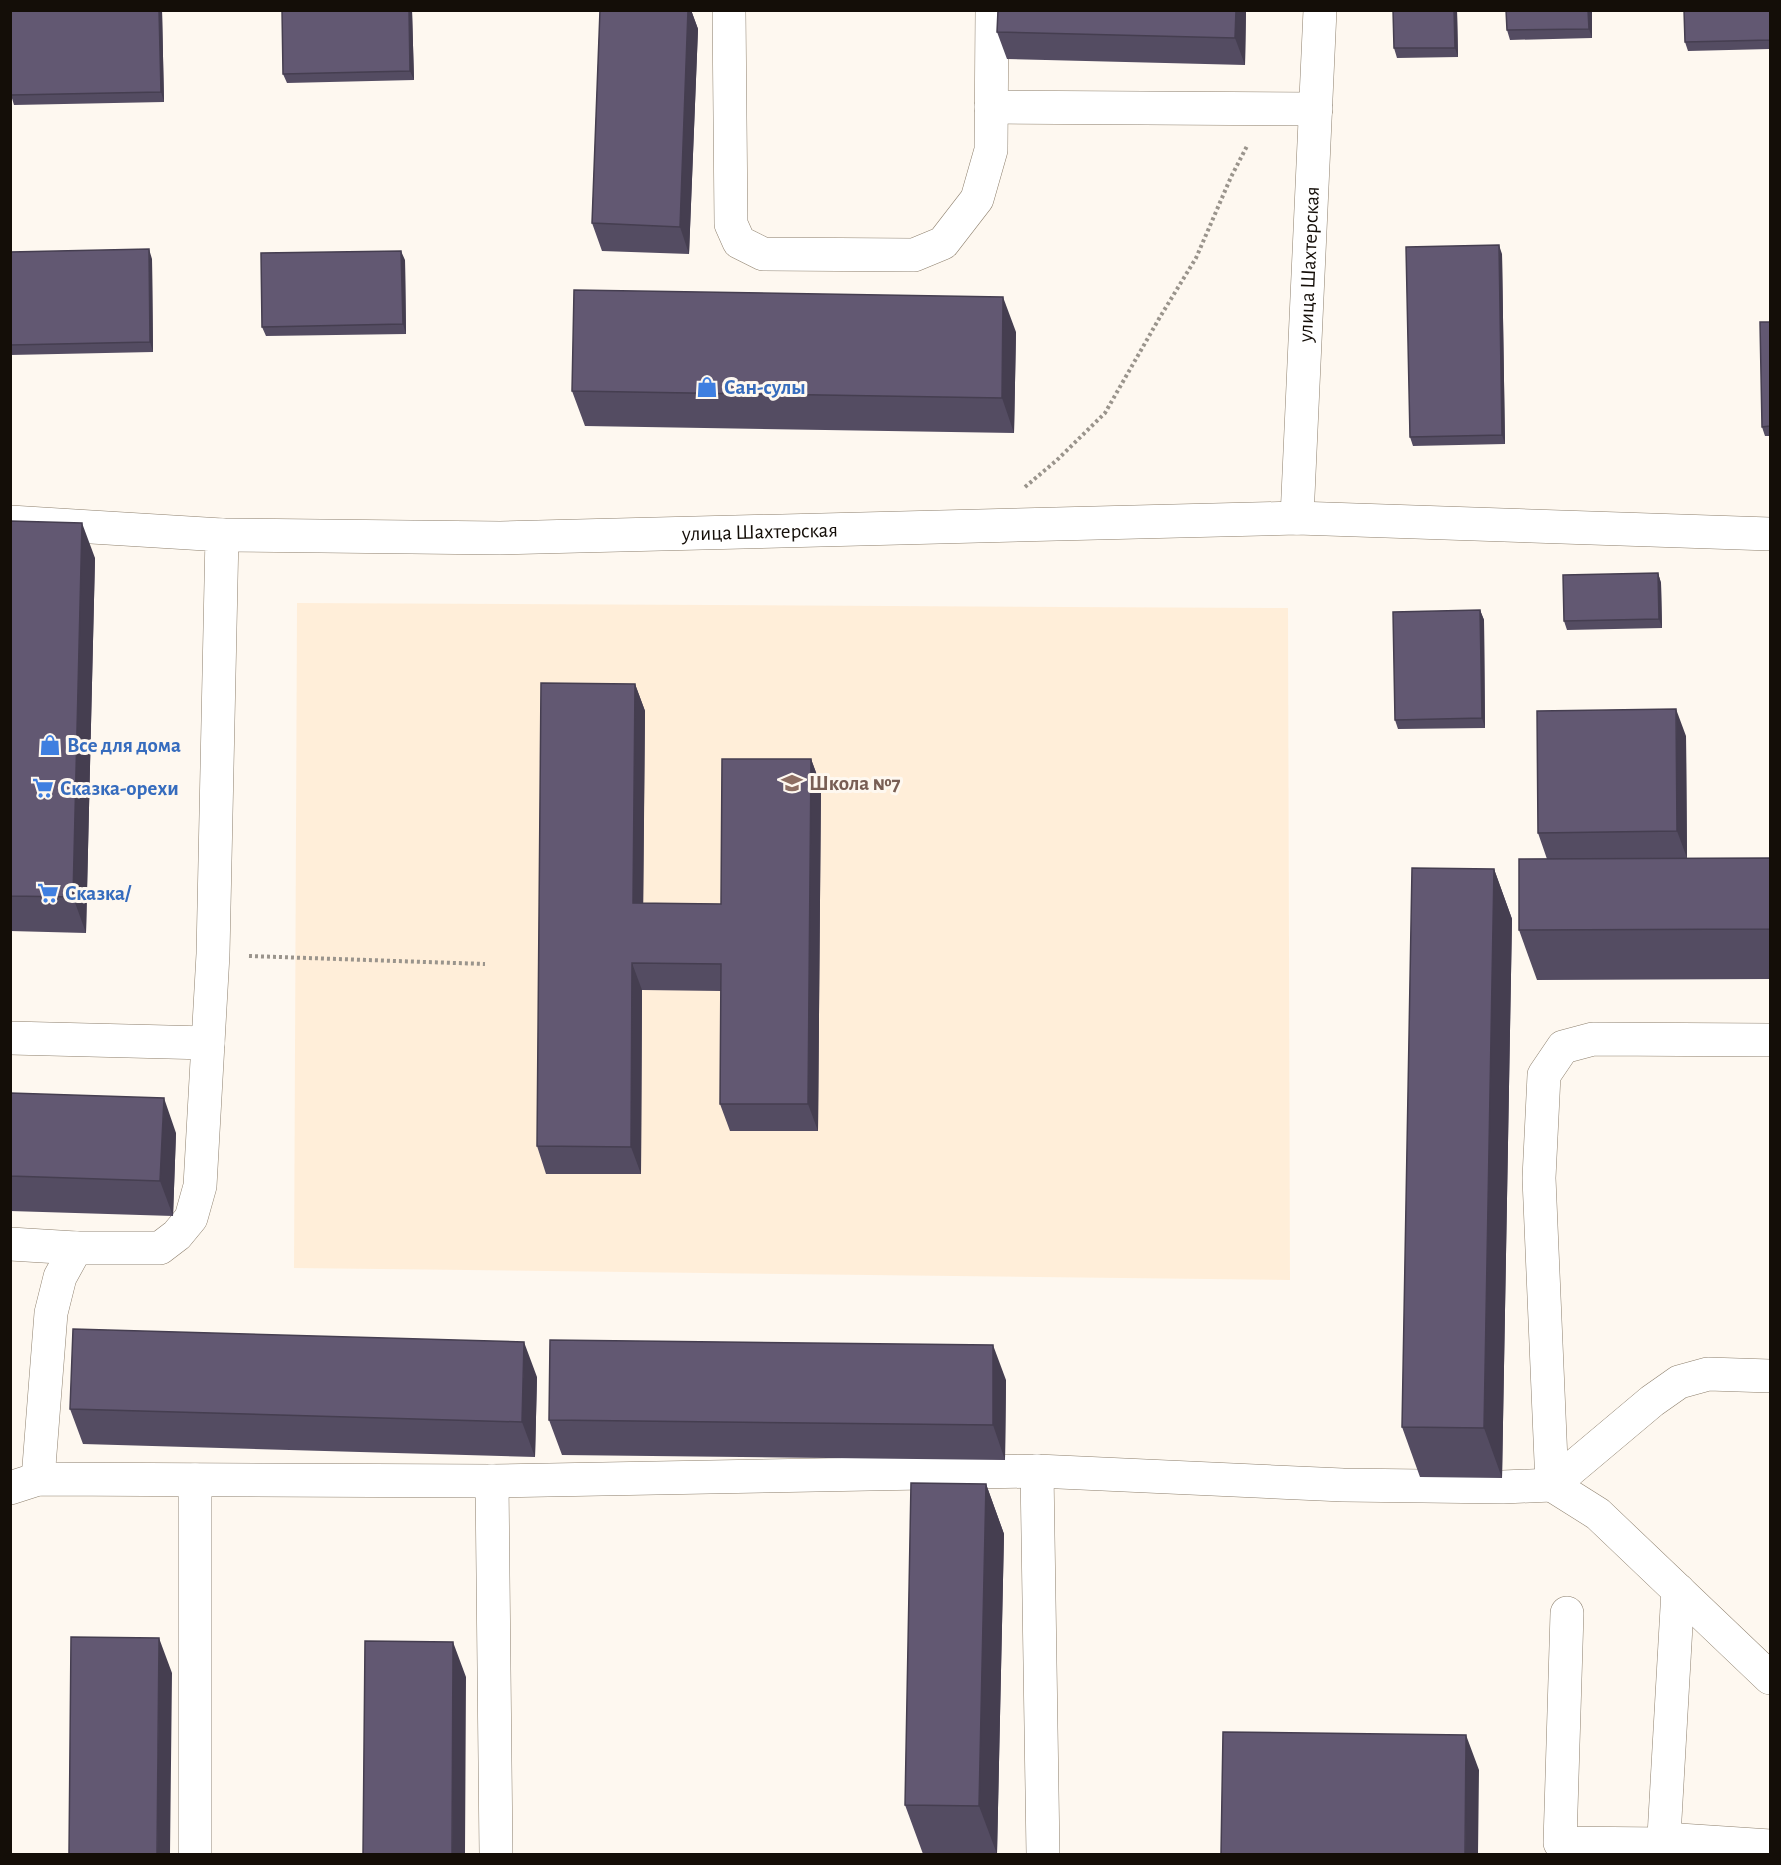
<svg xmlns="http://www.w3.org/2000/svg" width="1781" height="1865" font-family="'Alegreya Sans',sans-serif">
	<rect width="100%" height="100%" fill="#fef8f0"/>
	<path fill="#ffeed9" d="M297,603L1288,608L1290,1280L294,1268Z"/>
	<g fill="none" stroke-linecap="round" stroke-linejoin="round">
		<defs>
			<g id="minor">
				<path d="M729,10L731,224L739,242L763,254L914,255L943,243L977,199L991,150L992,10"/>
				<path d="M991,107L1316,109"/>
				<path id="s1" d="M1297,518L1320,10"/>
				<path d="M10,522L222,535L213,954L208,1043L10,1038"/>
				<path id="s2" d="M222,535L500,538L1297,518L1770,534"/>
				<path d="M1770,1040L1593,1039L1563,1047L1544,1075L1539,1178L1552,1485L1598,1514L1770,1678"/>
				<path d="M10,1244L76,1248"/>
				<path d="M1037,1471L1043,1854"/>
				<path d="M38,1479L51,1313L60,1277L76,1248H160L177,1235L191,1218L200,1186L208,1043"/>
				<path d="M492,1481L496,1854"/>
				<path d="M10,1488L38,1479L492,1481L1037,1471L1343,1485L1503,1487L1552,1485L1652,1401L1679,1382L1708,1374L1770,1376"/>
				<path d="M1567,1613L1560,1843L1664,1844"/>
				<path d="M1664,1839L1770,1846"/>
				<path d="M195,1854V1480"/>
				<path d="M1663,1854L1678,1590"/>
			</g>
		</defs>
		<use href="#minor" stroke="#8e806e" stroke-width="34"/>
		<path stroke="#9a948c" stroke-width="4" stroke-dasharray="3 3" stroke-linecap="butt" d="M1025,487L1057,460L1105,413L1160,317L1196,258L1231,177L1247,146
			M249,956L485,964"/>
		<use href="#minor" stroke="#fff" stroke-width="33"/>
	</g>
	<path fill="#544c62" d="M10,10H162L164,102L14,105L11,95Z
		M412,10L414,80L287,83L283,74Z
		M600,10H691L698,29L689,254L602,251L592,223Z
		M998,10H1246L1245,65L1007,59L997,32Z
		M1457,10L1458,57L1397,58L1394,48Z
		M1592,10V38L1510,40L1507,30Z
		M1770,10V49L1688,51L1685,42Z
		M10,252L152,259L153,352L10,355Z
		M1502,254L1505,444L1413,446L1410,437Z
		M405,260L406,334L266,336L262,327Z
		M1770,322V436H1765L1762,427Z
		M1016,332L1014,433L585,426L572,391Z
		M10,521L95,558L86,933L10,931Z
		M1658,573L1661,583L1662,628L1567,630L1564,621Z
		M1480,610L1484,620L1485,728L1398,729L1395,720Z
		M635,684L645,711L643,903L721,904L811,759L821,786L818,1131H730L720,1104L721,991L642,990L641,1174H546L537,1146Z
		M1686,736L1687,858H1770V979L1537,980L1519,930L1547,859L1538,833Z
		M1494,869L1512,919L1502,1478L1420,1477L1402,1427Z
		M10,1093L176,1133L173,1216L10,1211Z
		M537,1377L535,1457L83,1444L70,1409Z
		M1006,1380L1005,1460L562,1455L549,1420Z
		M986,1484L1004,1534L997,1854H923L905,1805Z"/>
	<path fill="#453e50" d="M159,10H162L164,102L161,92Z
		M409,10H412L414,80L410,71Z
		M688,10H691L698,29L689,254L680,227Z
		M1236,10H1246L1245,65L1235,38Z
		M1454,10H1457L1458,57L1455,48Z
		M1588,10H1592V38L1589,29Z
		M1499,245L1502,254L1505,444L1502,435Z
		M149,249L152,259L153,352L150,342Z
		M401,251L405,260L406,334L403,324Z
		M1003,297L1016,332L1014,433L1002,398Z
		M82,523L95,558L86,933L73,897Z
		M1658,573L1661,583L1662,628L1659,619Z
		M1480,610L1484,620L1485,728L1482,718Z
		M635,684L645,711L643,931L633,903Z
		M1676,709L1686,736L1687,858L1677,831Z
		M811,759L821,786L818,1131L808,1104Z
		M1494,869L1512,919L1502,1478L1484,1428Z
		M632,963L642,990L641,1174L631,1147Z
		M164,1098L176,1133L173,1216L160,1181Z
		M524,1342L537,1377L535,1457L522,1422Z
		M993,1345L1006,1380L1005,1460L993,1425Z
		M986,1484L1004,1534L997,1854L979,1806Z
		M159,1638L172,1673L170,1854H157Z
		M453,1642L466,1677L465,1854H452Z
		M1466,1735L1479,1770L1478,1854H1465Z"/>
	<path fill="#625872" stroke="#453e50" stroke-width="1.5" d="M10,10H159L161,92L11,95Z
		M282,10H409L410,71L283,74Z
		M600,10H688L680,227L592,223Z
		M998,10H1236L1235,38L997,32Z
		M1393,10H1454L1455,48H1394Z
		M1506,10H1588L1589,29L1507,30Z
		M1684,10H1770V40L1685,42Z
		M1499,245L1502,435L1410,437L1406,247Z
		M149,249L150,342L10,345V252Z
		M401,251L403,324L262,327L261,253Z
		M574,290L1003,297L1002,398L572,391Z
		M1760,322H1770V426L1762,427Z
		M10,521L82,523L73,897L10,896Z
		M1658,573L1659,619L1564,621L1563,575Z
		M1480,610L1482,718L1395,720L1393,612Z
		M541,683L635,684L633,903L721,904L722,759H811L808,1104H720L721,964L632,963L631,1147L537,1146Z
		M1676,709L1677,831L1538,833L1537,711Z
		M1770,858V929L1519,930V859Z
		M1412,868L1494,869L1484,1428L1402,1427Z
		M10,1093L164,1098L160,1181L10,1176Z
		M73,1329L524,1342L522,1422L70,1409Z
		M550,1340L993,1345V1425L549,1420Z
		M911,1483L986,1484L979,1806L905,1805Z
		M71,1637L159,1638L157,1854H69Z
		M365,1641L453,1642L452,1854H363Z
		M1223,1732L1466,1735L1465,1854H1221Z"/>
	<defs>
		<symbol id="shop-bare" viewBox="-9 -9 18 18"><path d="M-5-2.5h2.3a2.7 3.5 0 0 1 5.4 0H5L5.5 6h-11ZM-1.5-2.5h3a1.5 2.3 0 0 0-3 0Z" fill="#3f7fe0" stroke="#fef8f0" stroke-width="2.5" paint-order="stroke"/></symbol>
		<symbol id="school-bare" viewBox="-9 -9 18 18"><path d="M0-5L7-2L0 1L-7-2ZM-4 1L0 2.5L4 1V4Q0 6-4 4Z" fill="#8d6e63" stroke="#fef8f0" stroke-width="2.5" paint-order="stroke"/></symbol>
		<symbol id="supermarket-bare" viewBox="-9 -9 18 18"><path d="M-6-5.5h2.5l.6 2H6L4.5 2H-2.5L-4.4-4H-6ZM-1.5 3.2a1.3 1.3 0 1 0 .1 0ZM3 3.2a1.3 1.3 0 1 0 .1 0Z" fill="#3f7fe0" stroke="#fef8f0" stroke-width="2.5" paint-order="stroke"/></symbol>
	</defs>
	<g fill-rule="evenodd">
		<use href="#shop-bare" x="692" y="372" width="30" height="30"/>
		<use href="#shop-bare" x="35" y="730" width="30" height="30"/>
		<use href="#school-bare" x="777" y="768" width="30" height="30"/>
		<use href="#supermarket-bare" x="28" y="773" width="30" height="30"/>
		<use href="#supermarket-bare" x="33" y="878" width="30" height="30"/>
	</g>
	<g text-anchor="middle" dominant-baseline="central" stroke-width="6" stroke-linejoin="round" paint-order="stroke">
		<g font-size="21" fill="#140e08" stroke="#fef8f0">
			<text stroke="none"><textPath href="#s1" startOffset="254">улица Шахтерская</textPath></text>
			<text stroke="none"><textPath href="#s2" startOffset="538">улица Шахтерская</textPath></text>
		</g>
		<g font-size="21" font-weight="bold" fill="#366cbe" stroke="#fef8f0" text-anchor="start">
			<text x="724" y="387">Сан-сулы</text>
			<text x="67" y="745">Все для дома</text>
			<text x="60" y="788">Сказка-орехи</text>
			<text x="65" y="893">Сказка/</text>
		</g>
		<g font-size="21" font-weight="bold" fill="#785e54" stroke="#fef8f0" text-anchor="start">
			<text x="809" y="783">Школа №7</text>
		</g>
	</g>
	<rect width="1781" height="1865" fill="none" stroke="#140e08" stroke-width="24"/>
</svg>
